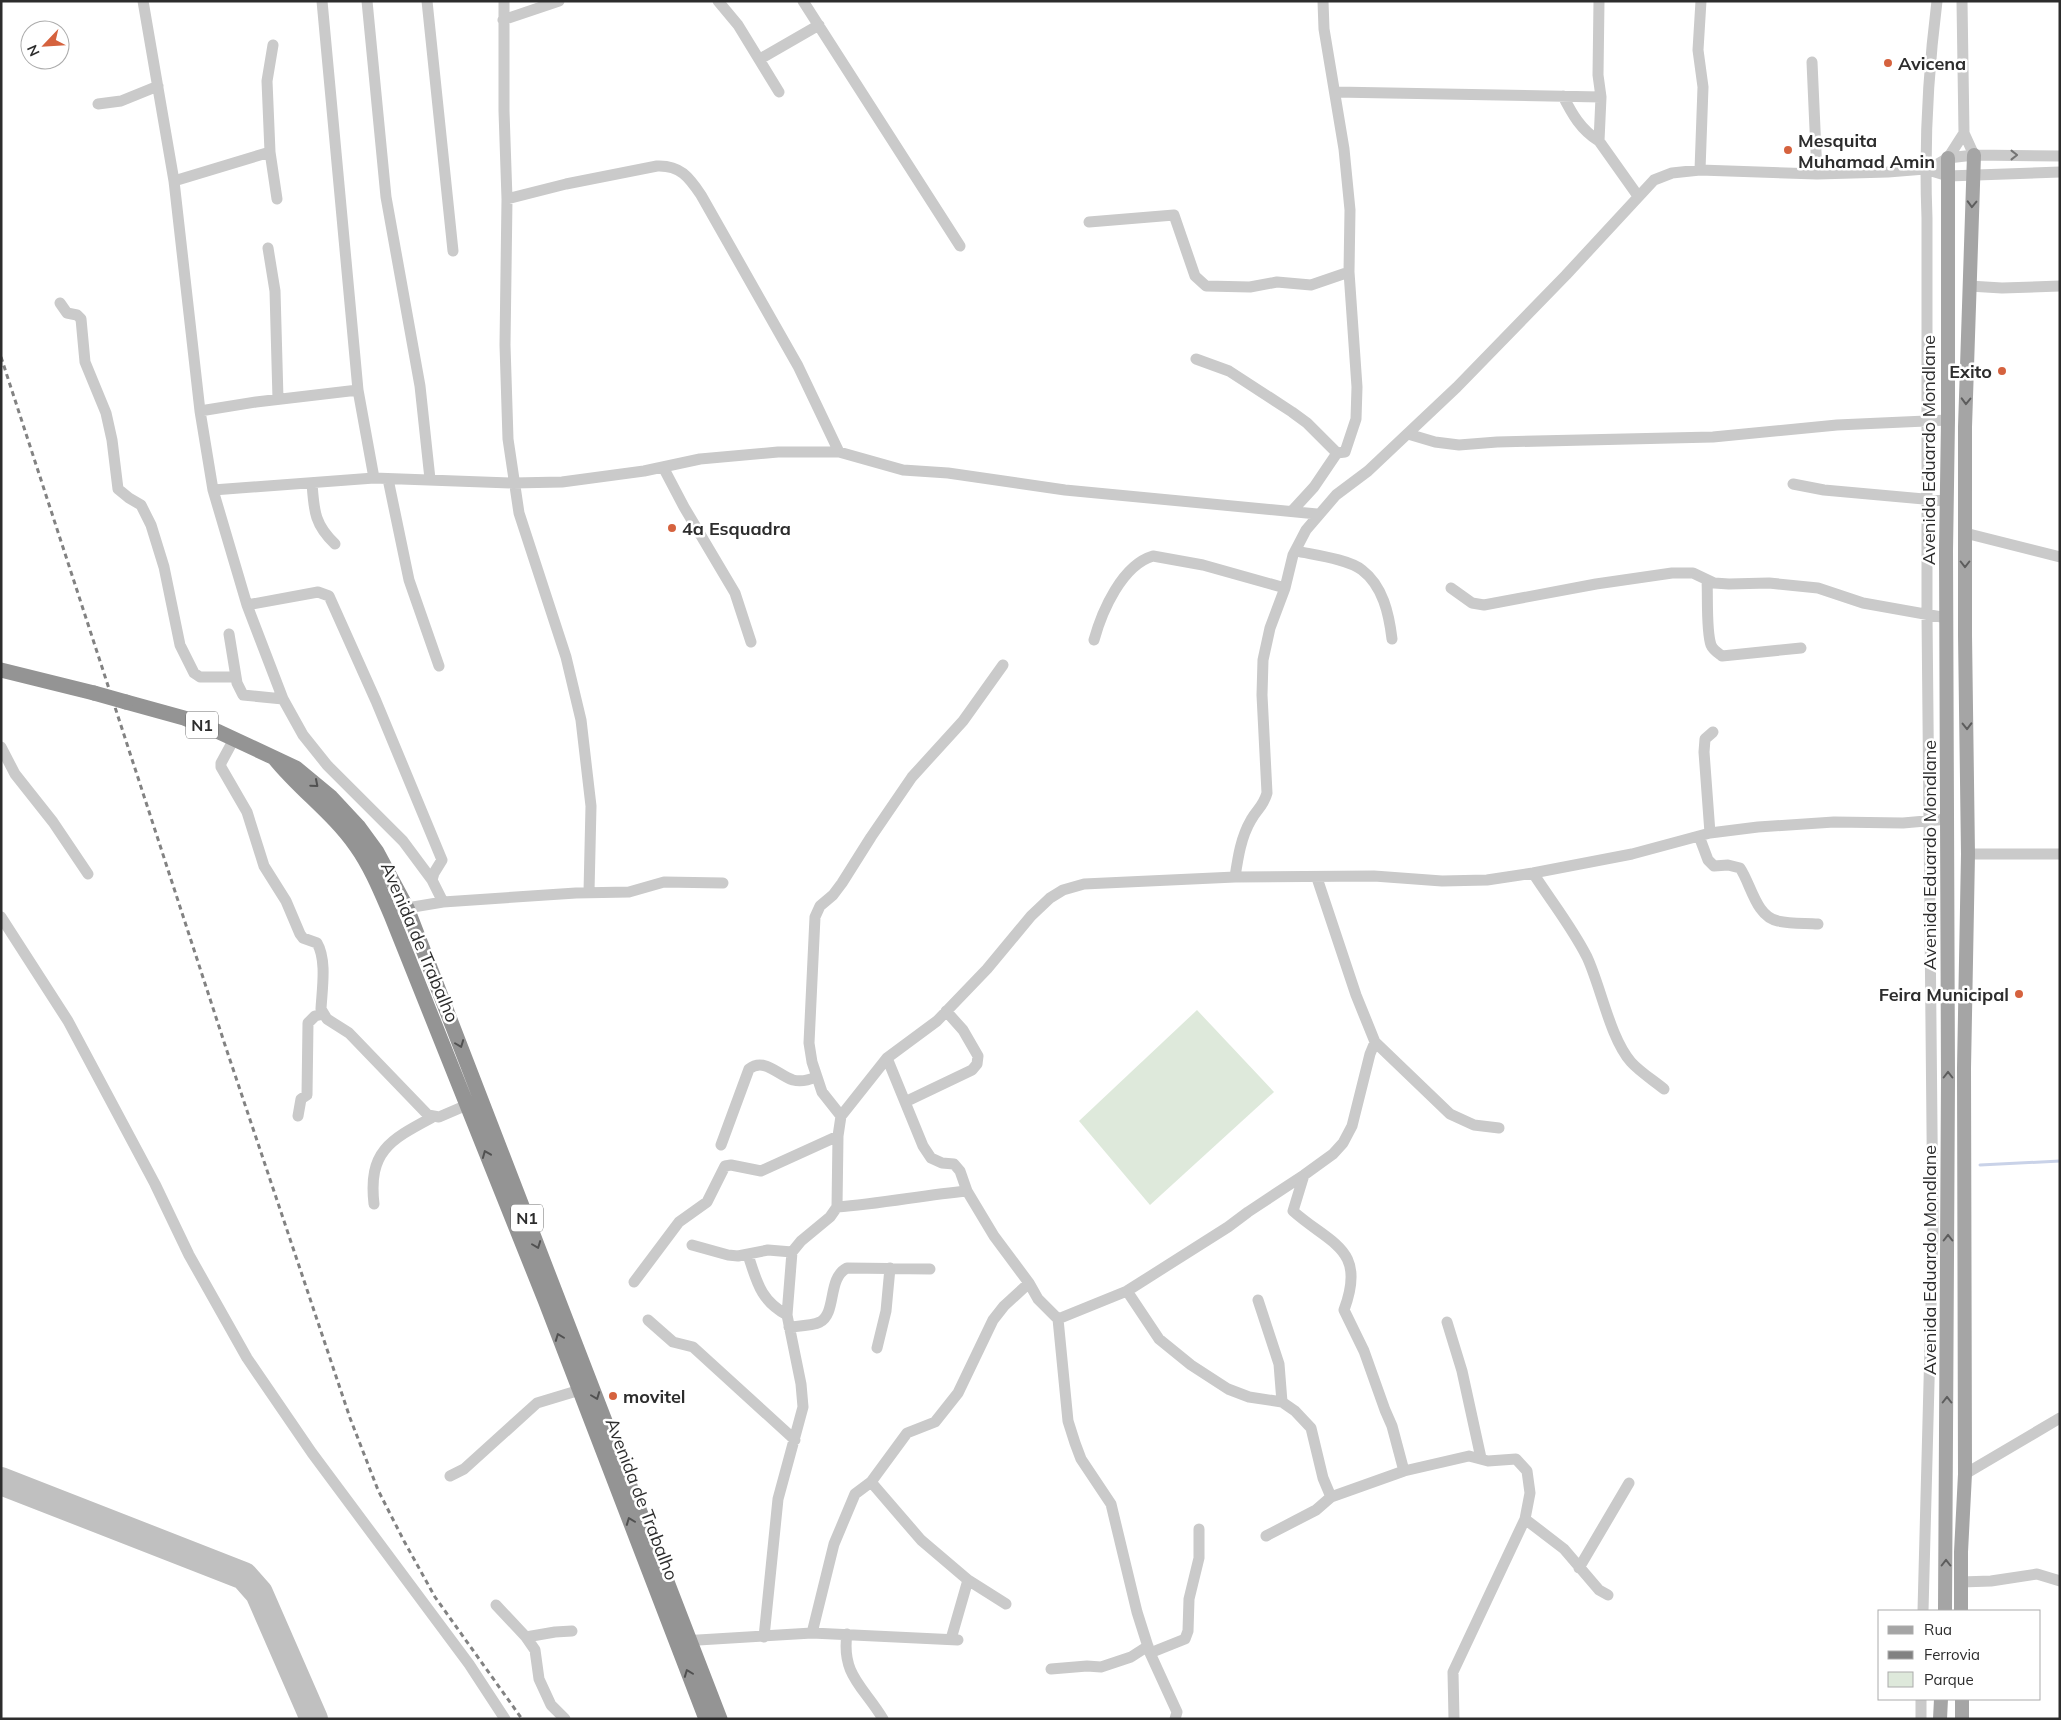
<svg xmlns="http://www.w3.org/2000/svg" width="2061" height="1720" font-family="Mulish,sans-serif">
	<rect width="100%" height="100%" fill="#fff"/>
	<path fill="#dee9db" d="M1197,1010L1274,1092L1150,1205L1079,1121Z"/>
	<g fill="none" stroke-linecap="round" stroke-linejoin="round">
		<path stroke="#c9d2e8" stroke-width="3" d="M1980,1165L2060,1161"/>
		<path stroke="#c0c0c0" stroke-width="28" d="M1,1481L244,1576L259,1593L314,1719"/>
		<path stroke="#cacaca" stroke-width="11" d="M143,1L174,181L200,411L213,490L247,605L283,699L303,735L327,765L403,841L432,880L443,902
			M322,1L358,390L374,478
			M367,1L386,197L420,386L430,479
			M427,1L453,251
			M504,1V111L507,199L505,345L508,439L519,513L566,657L581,720L591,806L589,892
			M718,1L738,25L779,92
			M803,1L960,246
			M1599,1L1598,75L1601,97L1599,141L1638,196
			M1962,1L1964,133L1974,155
			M503,20L559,1
			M760,59L819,25
			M1812,62L1817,174
			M1335,92L1601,97
			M1563,96C1572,114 1581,130 1599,141
			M98,104L121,101L158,86
			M270,152L267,81L273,45
			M1948,158L1964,133
			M1929,169L1948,158L1974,155L2060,156
			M1700,170L1703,87L1698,50L1701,1
			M174,181L270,152L277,199
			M507,199L566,184L657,166C680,165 689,177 701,195L798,366L839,452
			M1089,222L1174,215L1195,276L1206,286L1250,287L1277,282L1311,285L1349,272
			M268,248L275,291L278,399
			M1969,286L2002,288L2060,286
			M60,303L67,313L77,315L81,319L85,362L106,413L112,440L118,489L129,498L141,505L151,525L164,567L180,645L194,673L200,677H236
			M1196,359L1229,371L1292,412L1307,423L1337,453
			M200,411L256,402L358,390
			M1408,434L1435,442L1459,445L1497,442L1713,437L1837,425L1948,420
			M663,467L684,507L735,593L751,642
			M388,479L409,580L439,666
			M312,483C314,510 314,524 335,544
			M1793,484L1824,490L1946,501
			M213,490L374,478L513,483L562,482L644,471L700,459L778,452H839L903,470L948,473L1065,490L1317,514
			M1292,511L1314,487L1337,453L1345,452L1356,419L1357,387L1349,272L1350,210L1344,149L1324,29L1323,1
			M1965,533L2060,557
			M1296,551C1314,555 1348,559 1362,570C1383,586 1389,614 1392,639
			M1707,580C1708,597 1706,631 1711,645C1713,650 1718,653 1722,656L1801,648
			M1451,588L1472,603L1484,605L1596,584L1672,573H1693L1714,583L1729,584L1769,583L1818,588L1863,603L1947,618
			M247,605L318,592L329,596L376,701L442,860L434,873L432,880
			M229,634L237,683L243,695L283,699
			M1094,640C1102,611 1122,565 1153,556L1203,565L1285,588
			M234,739L221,763V767L247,812L264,866L286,901L300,934L303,938L317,943C327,960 322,989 321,1009L327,1019L349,1033L428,1115L439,1117L467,1105
			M1,747L15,774L53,822L88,874
			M1710,833L1704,752L1705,739L1713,732
			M1699,836L1708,860L1714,866L1728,865L1740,868C1751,884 1756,917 1778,921C1791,924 1805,923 1818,924
			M1968,854H2060
			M1533,873C1551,901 1572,927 1587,957C1601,987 1610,1038 1631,1062C1640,1072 1653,1080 1664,1089
			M1235,877C1238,857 1241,837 1251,820C1257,809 1263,807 1267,793L1262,695L1263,660L1270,628L1285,588L1293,555L1306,530L1336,495L1368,471L1457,387L1566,275L1654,180L1672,173L1700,170L1817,174L1888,172L1925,169L1948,176L2060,172
			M1317,878L1356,995L1375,1042L1450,1114L1474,1125L1499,1128
			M391,915L407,908L443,902L576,893L629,892L664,882L723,883
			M1,917L68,1021L155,1184L189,1255L247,1358L312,1453L469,1664L505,1719
			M887,1058L923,1146L931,1158L942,1163L954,1164L960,1171L967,1191L994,1236L1029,1283L1038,1299L1058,1319L1068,1421L1075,1443L1081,1459L1111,1504L1137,1612L1150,1653L1177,1712L1175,1719
			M905,1102L972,1070L977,1064L978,1056L963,1030L946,1011
			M298,1116L301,1099L307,1095L308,1023L315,1016L323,1014
			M841,1116L822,1092L812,1062L809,1043L815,917L820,906L833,895L842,883L871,837L912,777L963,721L1003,665
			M721,1145L749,1069C764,1057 778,1075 793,1080C801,1082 809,1080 816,1077
			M1304,1175L1293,1211C1331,1245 1367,1248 1344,1310L1364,1351L1385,1410L1392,1426L1404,1471
			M374,1204C368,1151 390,1140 433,1117
			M837,1207C881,1204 923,1195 967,1191
			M692,1245L728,1255L738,1256L768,1250L792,1252
			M748,1255C757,1282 760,1300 787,1315
			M634,1282L679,1222L707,1202L725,1166L731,1165L761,1171L838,1136
			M1127,1291L1159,1339L1191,1365L1228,1389L1249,1397L1282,1402L1295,1411L1311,1428L1323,1478L1331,1497L1404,1471L1469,1456L1488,1461L1516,1459L1527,1471L1530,1493L1525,1519L1453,1672L1454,1719
			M1258,1300L1279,1364L1282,1402
			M1058,1319L1127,1291L1228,1227L1248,1212L1304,1175L1333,1154L1343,1143L1352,1126L1370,1054L1375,1042
			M648,1320L673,1342L693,1347L795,1440
			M1447,1322L1462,1371L1481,1458
			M789,1327C798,1326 812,1326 820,1322C837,1313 827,1278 847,1268L930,1269
			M877,1348L886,1311L890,1268
			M1965,1474L2060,1418
			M450,1476L464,1469L537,1403L580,1390
			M871,1482L921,1540L968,1580L951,1639
			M1525,1519L1564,1549L1599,1590L1608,1595
			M1266,1536L1316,1510L1331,1497
			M1579,1568L1629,1483
			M968,1580L1006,1604
			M1961,1582L1991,1581L2037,1574L2060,1581
			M496,1605L526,1637L535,1650L539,1679L551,1705L565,1719
			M1923,1611L1933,1231L1927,615V218C1924,145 1928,73 1937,1
			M812,1633L834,1544L855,1494L871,1482L907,1433L935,1422L958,1393L993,1320L1004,1306L1029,1283
			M847,1634C841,1675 864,1687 883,1719
			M526,1637L555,1632L572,1631
			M764,1637L778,1499L803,1407L801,1384L787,1315L792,1252L801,1241L830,1217L837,1207L838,1136L841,1116L887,1058L937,1021L987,969L1031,916L1050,898L1063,890L1084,884L1235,877L1374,876L1442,881L1487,880L1533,873L1632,854L1710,833L1758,827L1834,822L1903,823L1948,819
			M682,1641L812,1633L958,1640
			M1150,1653L1185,1639L1188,1631L1189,1599L1199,1558V1529
			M1051,1669L1087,1666L1101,1667L1131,1657L1148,1646
			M1921,1719V1699"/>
		<path stroke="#a5a5a5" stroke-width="14" d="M1945,1611L1948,1079L1946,551L1948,420V158
			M1961,1611V1552L1965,1474L1964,1068L1968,854L1965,635V427L1974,155
			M1962,1699V1719
			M1940,1719L1941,1699"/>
		<path stroke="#949494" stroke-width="15" d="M1,670L94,693
			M126,702L184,718L219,732L296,768L331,797L358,826L377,852L407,908L720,1719
			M275,759C300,790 333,813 356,846C371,867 381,892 391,915L545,1300L706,1719"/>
		<path stroke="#828282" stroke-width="3" stroke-dasharray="5 4" stroke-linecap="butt" d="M1,357L225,1045L350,1418L378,1490L404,1541L435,1597L522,1719"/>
		<path stroke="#949494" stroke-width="15" d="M94,693L126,702"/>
	</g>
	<defs><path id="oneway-chevron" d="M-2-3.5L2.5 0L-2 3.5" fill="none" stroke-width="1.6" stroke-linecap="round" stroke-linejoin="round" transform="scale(1.25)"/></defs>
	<use stroke="#747474" href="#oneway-chevron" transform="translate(2014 155)"/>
	<g stroke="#5d5d5d">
		<use href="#oneway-chevron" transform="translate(1972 204) rotate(92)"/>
		<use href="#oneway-chevron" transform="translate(1966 401) rotate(91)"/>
		<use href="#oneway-chevron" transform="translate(1965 564) rotate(90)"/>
		<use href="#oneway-chevron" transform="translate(1967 726) rotate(89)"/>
		<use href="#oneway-chevron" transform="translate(1948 1075) rotate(-90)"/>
		<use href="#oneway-chevron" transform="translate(1948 1238) rotate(-90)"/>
		<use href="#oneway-chevron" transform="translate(1947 1400) rotate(-90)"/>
		<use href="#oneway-chevron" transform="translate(1946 1563) rotate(-90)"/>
	</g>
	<g stroke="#515151">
		<use href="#oneway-chevron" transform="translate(315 784) rotate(41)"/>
		<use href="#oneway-chevron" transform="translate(460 1044) rotate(69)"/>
		<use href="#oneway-chevron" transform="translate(486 1154) rotate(-112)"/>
		<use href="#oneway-chevron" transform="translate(537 1245) rotate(69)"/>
		<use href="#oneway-chevron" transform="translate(559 1337) rotate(-111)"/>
		<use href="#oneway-chevron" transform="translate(596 1396) rotate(69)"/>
		<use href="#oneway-chevron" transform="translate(630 1521) rotate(-111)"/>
		<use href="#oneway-chevron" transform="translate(688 1673) rotate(-111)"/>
	</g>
	<g fill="#d5623e" stroke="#fff" stroke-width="2">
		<circle cx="1888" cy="63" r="5"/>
		<circle cx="1788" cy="150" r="5"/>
		<circle cx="2002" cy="371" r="5"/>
		<circle cx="672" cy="528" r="5"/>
		<circle cx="2019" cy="994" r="5"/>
		<circle cx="613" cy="1396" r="5"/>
	</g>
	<g text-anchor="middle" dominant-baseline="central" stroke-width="5" stroke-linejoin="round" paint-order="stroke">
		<g fill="#fff" stroke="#6c6c6c" stroke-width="1">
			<rect x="186" y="711.5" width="32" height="27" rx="4"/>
			<rect x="511" y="1204.5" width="32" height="27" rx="4"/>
		</g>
		<g font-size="16" font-weight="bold" fill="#2d2d2d">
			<text x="202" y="725">N1</text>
			<text x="527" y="1218">N1</text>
		</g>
		<g font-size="18" font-weight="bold" fill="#2d2d2d" stroke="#fff" text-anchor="start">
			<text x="1898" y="63">Avicena</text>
			<text x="1798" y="140">Mesquita<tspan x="1798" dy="21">Muhamad Amin</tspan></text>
			<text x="1992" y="371" text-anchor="end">Exito</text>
			<text x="682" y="528">4a Esquadra</text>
			<text x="2009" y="994" text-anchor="end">Feira Municipal</text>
			<text x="623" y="1396">movitel</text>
		</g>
		<g font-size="18" fill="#2d2d2d" stroke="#fff">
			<text transform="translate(1928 450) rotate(-90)">Avenida Eduardo Mondlane</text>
			<text transform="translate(1929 855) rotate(-90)">Avenida Eduardo Mondlane</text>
			<text transform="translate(420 942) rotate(67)">Avenida de Trabalho</text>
			<text transform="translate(1929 1260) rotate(-90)">Avenida Eduardo Mondlane</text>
			<text transform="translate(642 1499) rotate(69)">Avenida de Trabalho</text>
		</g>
	</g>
	<rect width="2061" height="1720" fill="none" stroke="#2d2d2d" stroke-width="5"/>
	<rect x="1878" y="1610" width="162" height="90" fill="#ffffff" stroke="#ababab"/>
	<rect x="1888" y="1626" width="25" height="8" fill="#a5a5a5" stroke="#ababab"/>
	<text x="1924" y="1635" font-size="15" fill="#2d2d2d">Rua</text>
	<rect x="1888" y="1651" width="25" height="8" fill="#828282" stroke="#ababab"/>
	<text x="1924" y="1660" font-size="15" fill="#2d2d2d">Ferrovia</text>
	<rect x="1888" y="1672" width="25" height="15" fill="#dee9db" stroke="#ababab"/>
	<text x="1924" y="1685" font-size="15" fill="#2d2d2d">Parque</text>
	<g transform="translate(45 45) rotate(245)"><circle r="24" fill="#ffffff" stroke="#ababab"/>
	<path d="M0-4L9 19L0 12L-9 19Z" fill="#d5623e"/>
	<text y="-8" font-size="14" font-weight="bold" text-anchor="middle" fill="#2d2d2d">N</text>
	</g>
</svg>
